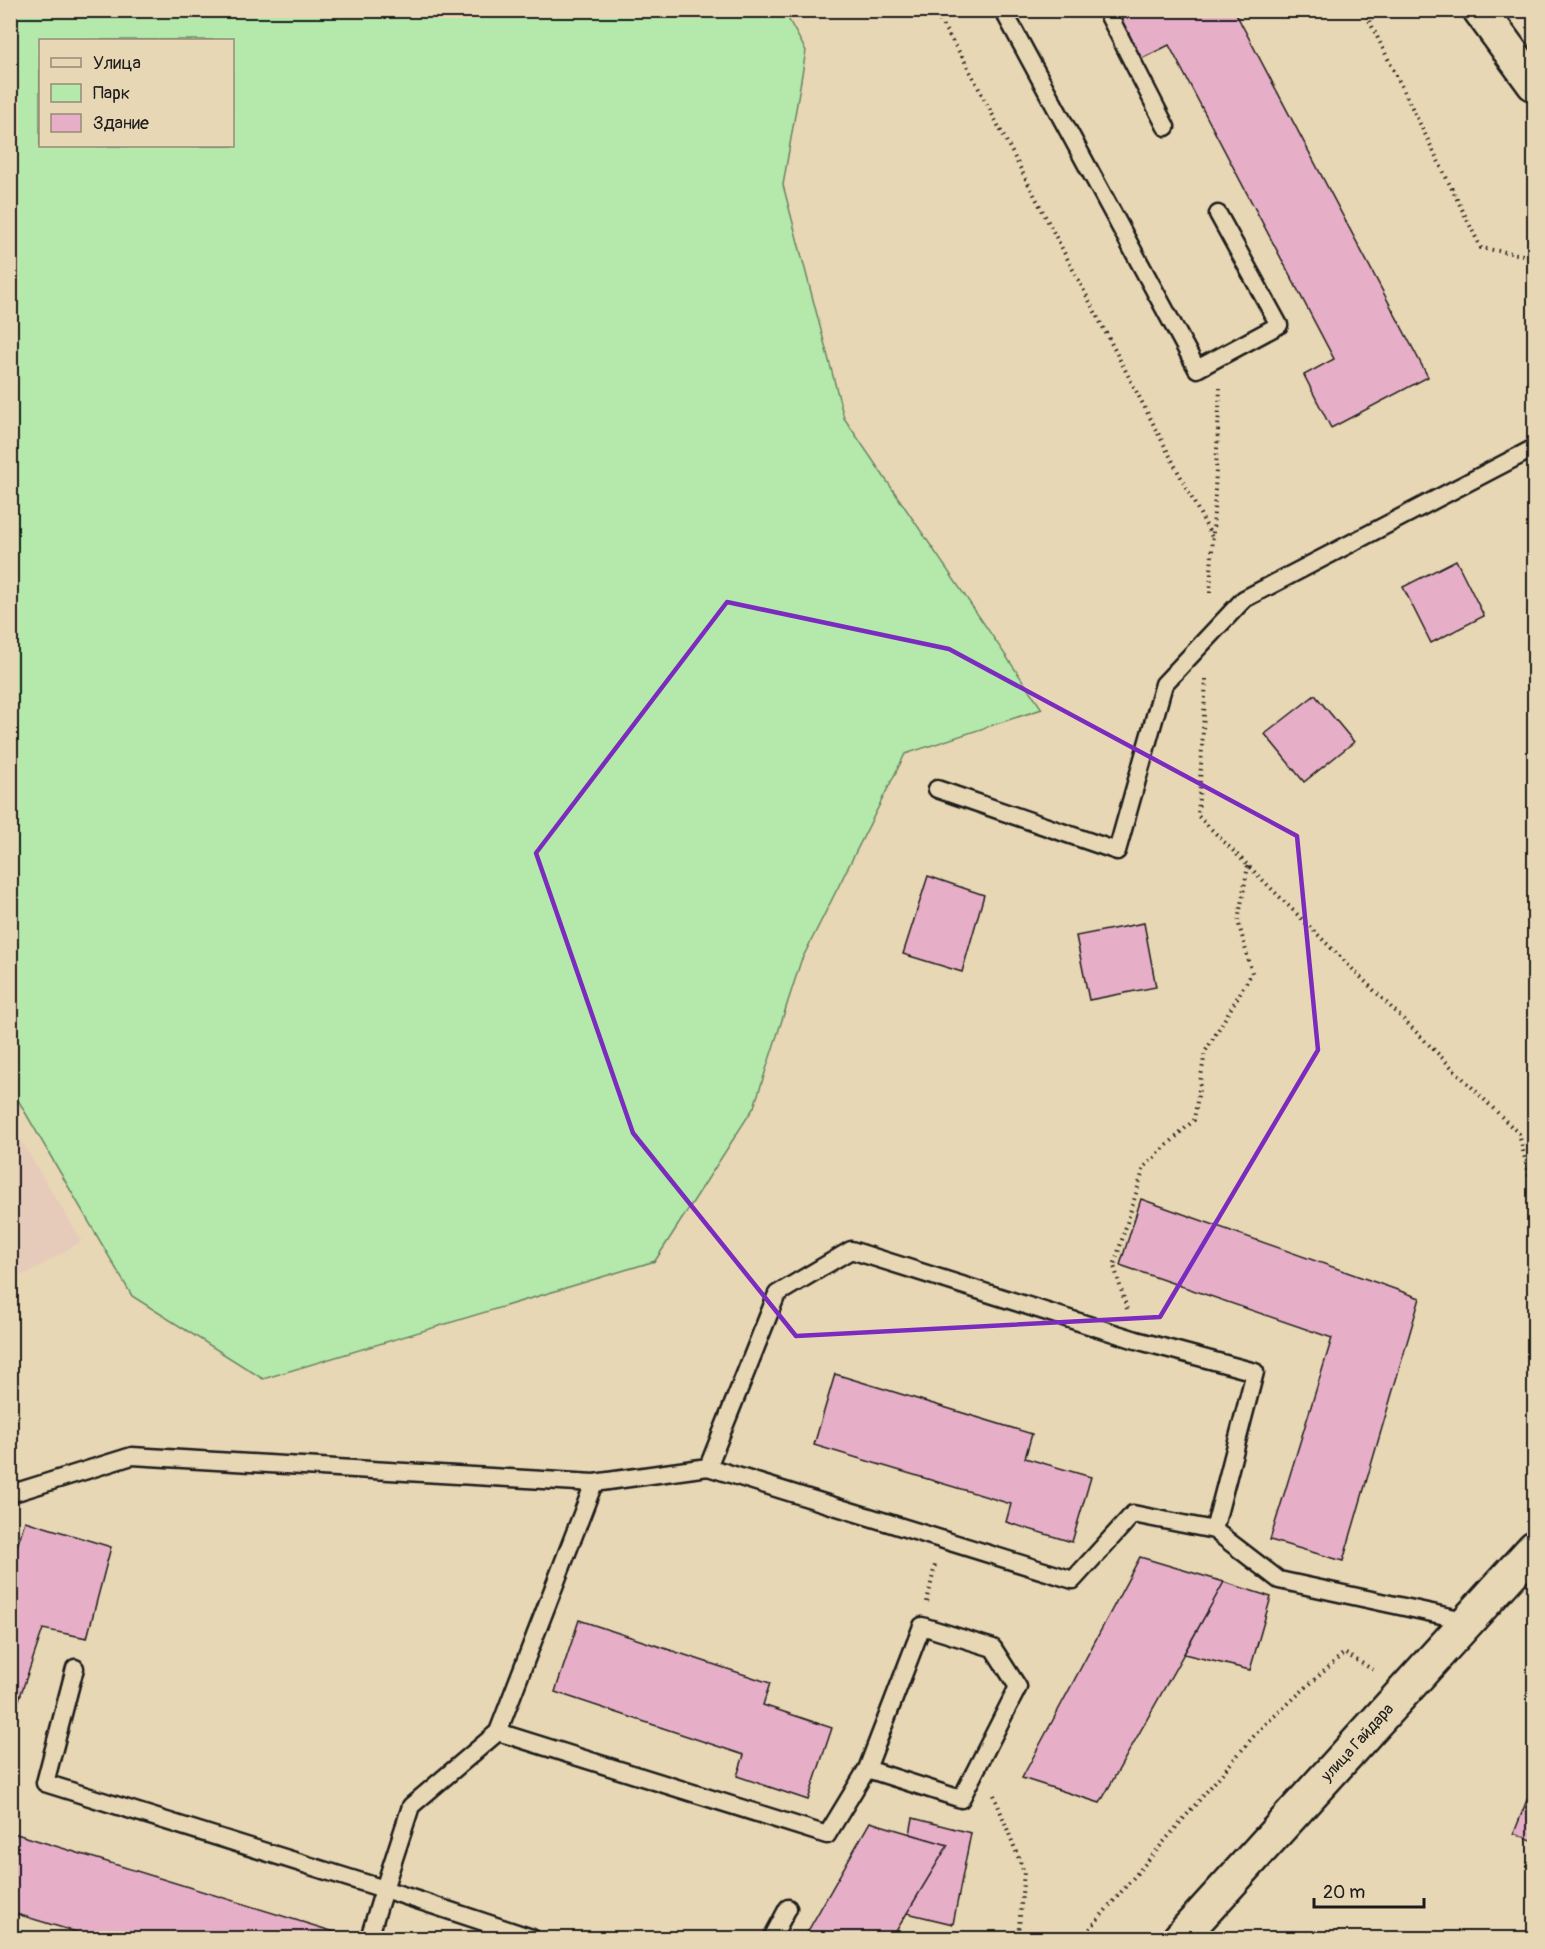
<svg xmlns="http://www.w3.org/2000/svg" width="1545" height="1949" font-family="Pangolin,sans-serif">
	<rect width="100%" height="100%" fill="#e8d7b4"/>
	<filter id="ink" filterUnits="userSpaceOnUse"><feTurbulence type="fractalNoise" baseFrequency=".0167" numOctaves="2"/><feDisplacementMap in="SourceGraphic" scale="12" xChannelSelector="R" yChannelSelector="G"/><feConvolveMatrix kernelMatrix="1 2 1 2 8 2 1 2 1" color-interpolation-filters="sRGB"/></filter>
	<g filter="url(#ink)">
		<path fill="#e7cbba" d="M10,1123L82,1241L29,1273L11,1277Z"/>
		<path fill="#b4e9ab" stroke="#688264" stroke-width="1.5" fill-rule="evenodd" d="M10,11H784L806,51L783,185L844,418L1042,709L905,754L801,961L754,1107L655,1261L263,1379L132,1296L11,1088ZM40,40H232V146H40Z"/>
		<path fill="#e6afc7" stroke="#1c1c1c" stroke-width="1.5" d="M1117,10H1234L1428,377L1331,428L1304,375L1334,359L1169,45L1139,60Z
			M1456,560L1484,616L1431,643L1403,587Z
			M1315,695L1354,742L1304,782L1265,734Z
			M928,876L984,895L962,972L903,954Z
			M1144,923L1156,987L1089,1000L1076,936Z
			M1141,1199L1420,1298L1343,1561L1270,1540L1332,1338L1120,1265Z
			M835,1374L1032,1434L1025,1458L1091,1477L1072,1542L1006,1522L1011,1504L814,1445Z
			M25,1521L111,1547L87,1638L43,1629L10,1726V1569Z
			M1140,1557L1224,1582L1100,1803L1022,1778Z
			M1224,1582L1271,1597L1250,1670L1184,1654Z
			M579,1620L770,1683L763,1705L832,1728L808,1800L737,1776L744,1755L555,1692Z
			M1534,1782V1841L1514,1833Z
			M913,1818L971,1833L953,1924L907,1913L948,1845L910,1834Z
			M870,1822L948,1845L892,1938H804Z
			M10,1832L341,1934L339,1938H96L10,1912Z"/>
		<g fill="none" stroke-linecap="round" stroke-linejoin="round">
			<defs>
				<path id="lane" d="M1003,10L1197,369L1279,325L1218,214
					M1106,10L1166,127
					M937,789L1117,851L1164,684L1244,599L1534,448
					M10,1494L132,1456L594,1483
					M1214,1530L1133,1514L1073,1580L708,1467L777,1294L851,1250L1136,1340L1255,1372L1214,1530L1279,1580L1469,1621
					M75,1668L45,1783L384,1889L369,1938
					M498,1732L594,1483L708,1467
					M532,1938L384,1889L411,1806L498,1732L827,1835L867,1769L961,1799L1018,1687L993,1648L922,1626L867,1769
					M772,1938L788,1908"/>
				<g id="street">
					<path id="s1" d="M1180,1938L1534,1548"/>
				</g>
				<path id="secondary" d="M1480,10L1534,84"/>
			</defs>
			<use href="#lane" stroke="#1c1c1c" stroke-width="21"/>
			<use href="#street" stroke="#1c1c1c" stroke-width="38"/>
			<use href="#secondary" stroke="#1c1c1c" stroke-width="38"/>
			<path stroke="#1c1c1c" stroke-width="4" stroke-dasharray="1.5 4.5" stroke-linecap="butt" d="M933,10L963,58L1212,537
				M1364,10L1481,248L1534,257
				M1210,593L1220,388
				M1206,679L1198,816L1519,1134L1534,1196
				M1127,1309L1114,1266L1144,1167L1194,1120L1205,1052L1252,973L1238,921L1248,866
				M927,1602L935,1565
				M994,1795L1024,1872L1018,1938
				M1082,1938L1259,1730L1344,1653L1377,1672"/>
			<use href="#lane" stroke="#e8d7b4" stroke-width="16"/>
			<use href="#street" stroke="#e8d7b4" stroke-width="33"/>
			<use href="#secondary" stroke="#e8d7b4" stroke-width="33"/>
		</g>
	</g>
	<path fill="none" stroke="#7b2cbf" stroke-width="4.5" stroke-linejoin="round" d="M727,602L949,649L1297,836L1318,1050L1160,1317L796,1336L633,1133L536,853Z"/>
	<g text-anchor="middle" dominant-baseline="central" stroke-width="4.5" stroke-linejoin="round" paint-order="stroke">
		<g font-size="16" fill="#1c1c1c" stroke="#e8d7b4">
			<text stroke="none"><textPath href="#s1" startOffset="264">улица Гайдара</textPath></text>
		</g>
	</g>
	<rect width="1545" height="1949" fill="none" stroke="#e8d7b4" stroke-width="36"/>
	<rect x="18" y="18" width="1509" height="1913" fill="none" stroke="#1c1c1c" stroke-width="2" filter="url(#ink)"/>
	<rect x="39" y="39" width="195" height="108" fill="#e8d7b4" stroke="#968c77" stroke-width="1.5"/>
	<rect x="51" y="58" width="30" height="9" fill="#e8d7b4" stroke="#968c77" stroke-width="1.5"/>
	<text x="93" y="69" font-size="18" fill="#1c1c1c">Улица</text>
	<rect x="51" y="84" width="30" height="18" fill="#b4e9ab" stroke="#968c77" stroke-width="1.5"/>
	<text x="93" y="99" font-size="18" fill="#1c1c1c">Парк</text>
	<rect x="51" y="114" width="30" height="18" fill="#e6afc7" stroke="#968c77" stroke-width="1.5"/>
	<text x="93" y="129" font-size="18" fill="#1c1c1c">Здание</text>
	<path d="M1314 1898v9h110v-9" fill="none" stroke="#1c1c1c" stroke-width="3"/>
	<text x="1323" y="1898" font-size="18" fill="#1c1c1c" stroke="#e8d7b4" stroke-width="4.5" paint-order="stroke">20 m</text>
</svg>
